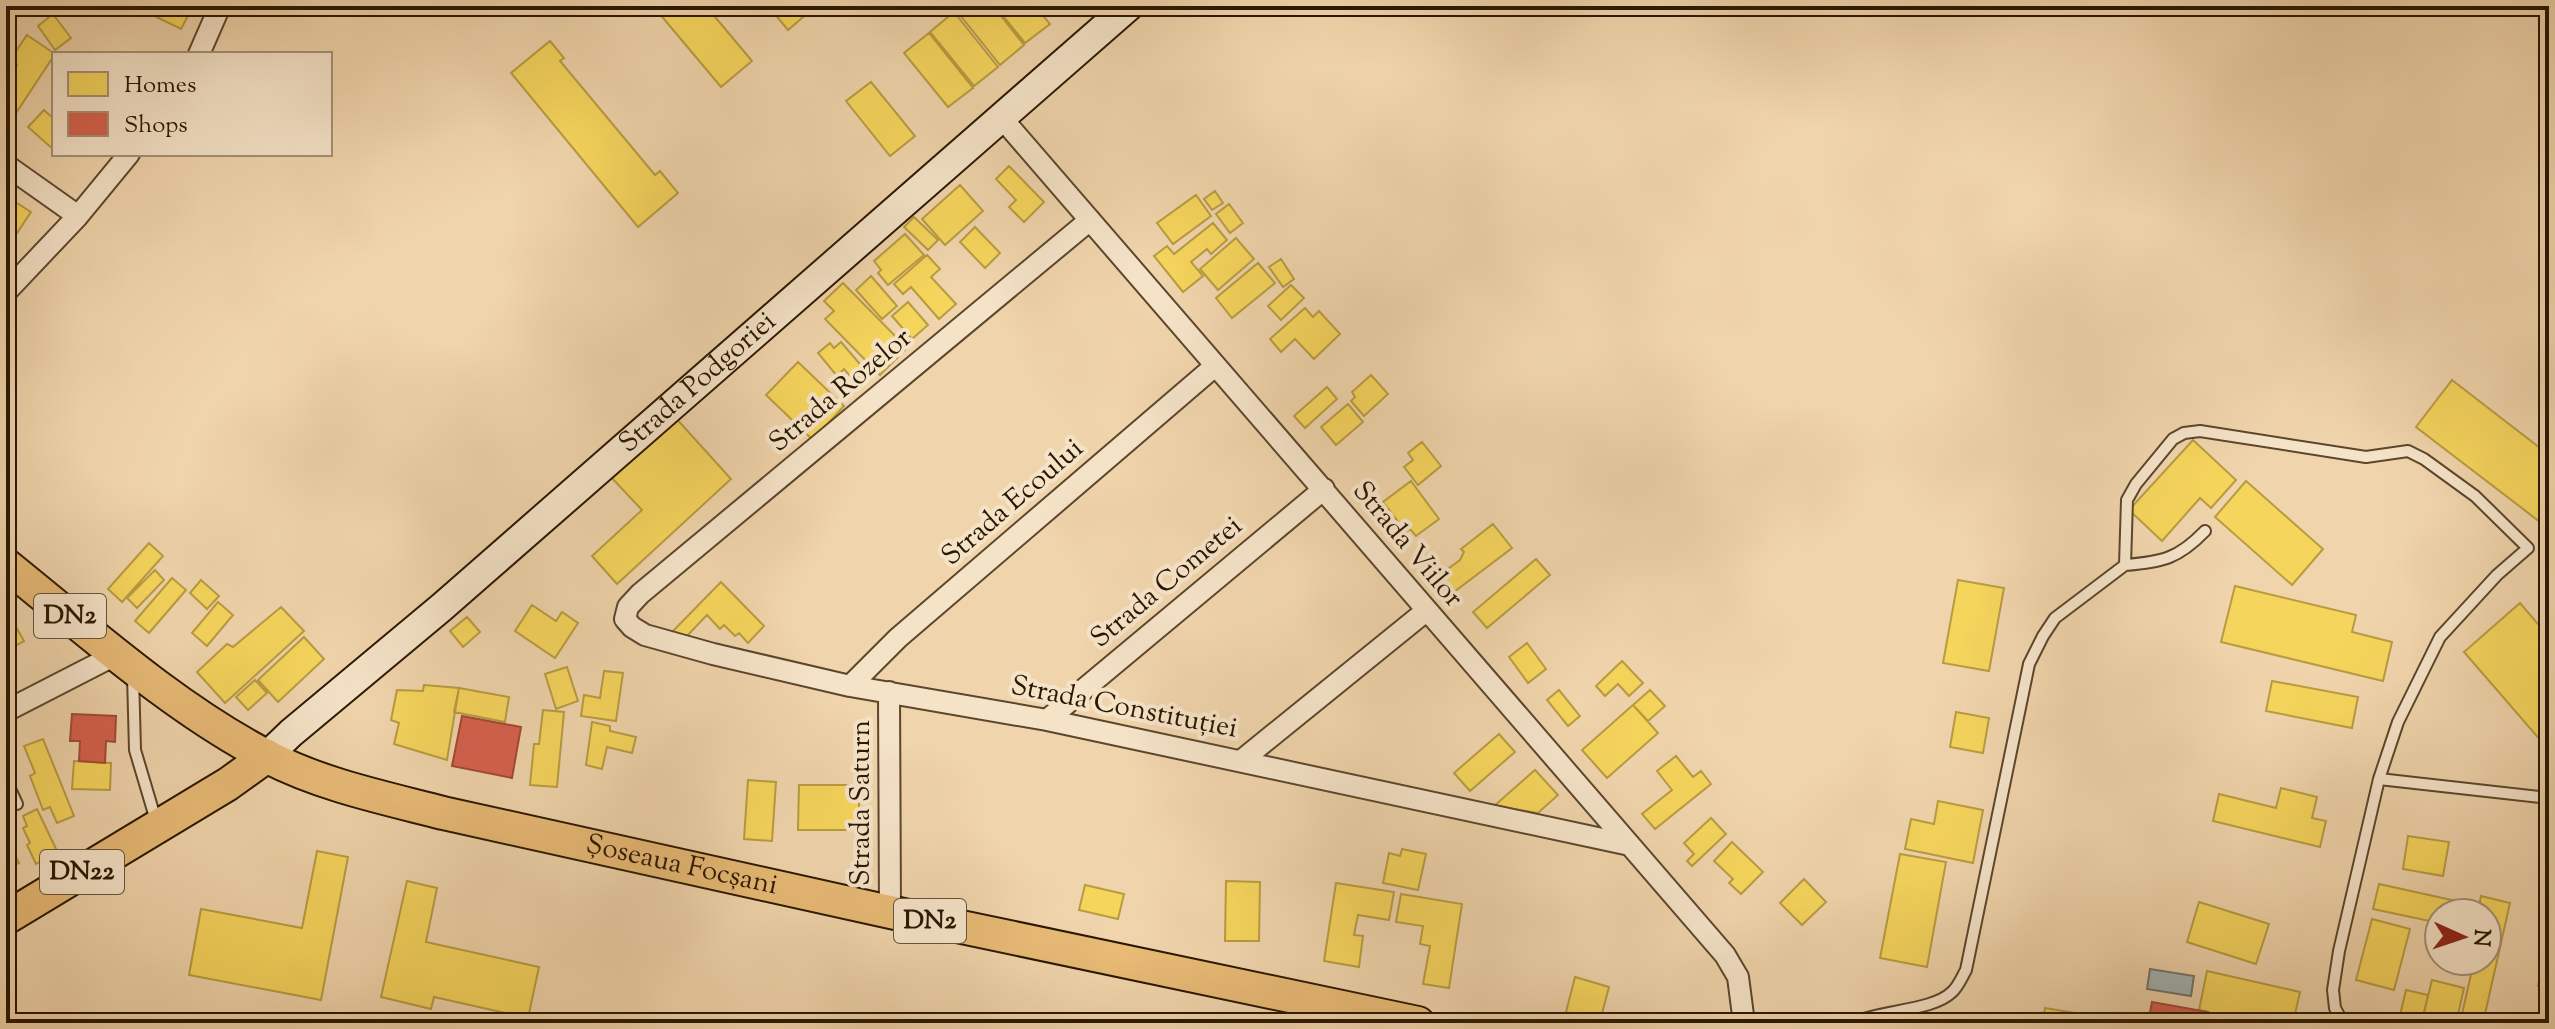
<svg xmlns="http://www.w3.org/2000/svg" width="2555" height="1029" font-family="'Sorts Mill Goudy',serif">
	<rect width="100%" height="100%" fill="#f0d4ab"/>
	<filter id="stains"><feTurbulence type="fractalNoise" baseFrequency=".0025" numOctaves="4"/><feColorMatrix values="0 0 0 0 .2 0 0 0 0 .09 0 0 0 0 .02 0 0 0 .5 -.17"/></filter>
	<radialGradient id="worn" r=".72"><stop offset=".6" stop-color="#630" stop-opacity="0"/><stop offset="1" stop-color="#630" stop-opacity=".3"/></radialGradient>
	<path fill="#a0b5b5" stroke="#70766d" stroke-width="2" d="M2150,969L2194,976L2191,996L2147,989Z"/>
	<path fill="#f6d55c" stroke="#b89c41" stroke-width="2" d="M134,6H169L188,16L181,29Z
		M653,6H706L752,61L721,87Z
		M768,6H816L788,30Z
		M961,6H993L1024,45L1000,65L956,10Z
		M995,6H1035L1050,24L1025,43Z
		M954,12L998,67L974,86L930,32Z
		M53,14L71,38L55,50L38,26Z
		M929,33L973,88L948,107L904,53Z
		M27,35L55,54L14,116L6,110V81L17,65L10,60Z
		M550,41L564,58L560,61L655,175L660,171L678,193L638,227L511,73Z
		M871,82L915,136L890,156L846,101Z
		M44,110L54,119V150L28,127Z
		M1009,166L1044,202L1024,222L1009,207L1016,200L996,179Z
		M960,185L983,211L945,245L922,219Z
		M1215,191L1223,203L1212,210L1204,199Z
		M1196,195L1211,216L1173,244L1157,223Z
		M6,196L31,212L15,236L6,230Z
		M1229,204L1243,223L1230,233L1216,214Z
		M914,217L938,240L928,250L904,227Z
		M1213,223L1227,240L1211,254L1207,249L1191,262L1203,276L1183,292L1154,256L1167,246L1174,254Z
		M975,227L1000,253L985,268L960,242Z
		M905,234L924,255L888,285L878,273L881,270L874,261Z
		M1236,238L1254,259L1218,290L1200,269Z
		M6,249L15,256L6,268Z
		M927,255L940,269L931,277L956,304L939,319L911,287L903,294L894,284Z
		M1281,259L1294,279L1283,287L1269,267Z
		M1258,263L1275,283L1232,318L1216,298Z
		M871,276L897,306L882,319L856,290Z
		M843,283L907,348L880,375L825,319L834,311L824,301Z
		M1291,285L1304,298L1281,320L1268,306Z
		M908,302L928,325L912,339L892,316Z
		M1305,308L1313,317L1319,311L1340,334L1314,359L1295,339L1281,352L1270,339Z
		M841,342L865,370L854,381L844,369L837,376L818,353L830,343L834,348Z
		M798,362L844,406L813,440L766,395Z
		M1371,375L1388,394L1364,416L1351,401L1355,397L1352,392Z
		M2452,380L2549,455V511L2540,522L2416,427Z
		M1327,387L1337,399L1305,428L1294,416Z
		M1348,404L1363,422L1336,445L1321,427Z
		M674,416L731,479L617,584L592,556L642,510L609,475Z
		M2193,440L2236,480L2211,508L2200,498L2162,541L2129,510Z
		M1422,442L1441,466L1418,485L1404,467L1413,460L1408,453Z
		M1411,481L1439,519L1416,536L1410,529L1406,532L1383,502Z
		M2246,481L2323,549L2292,585L2215,517Z
		M1493,524L1512,548L1450,595L1437,577L1460,560L1464,552L1461,549Z
		M149,543L163,556L122,602L108,589Z
		M1536,559L1550,575L1487,628L1473,612Z
		M155,570L164,580L137,608L127,598Z
		M172,578L186,590L149,633L135,621Z
		M201,580L219,596L207,609L190,593Z
		M1958,580L2004,588L1989,671L1943,663Z
		M721,582L764,626L748,643L739,633L735,636L724,625L720,629L707,615L686,637L673,631Z
		M2235,586L2356,615L2352,632L2392,642L2383,681L2221,642Z
		M218,602L233,615L207,646L192,633Z
		M2520,603L2549,637L2548,749L2464,652Z
		M532,605L556,621L562,612L578,623L555,658L515,631Z
		M281,607L304,631L225,703L197,672L227,644L233,647Z
		M467,617L480,632L463,647L450,631Z
		M8,624L11,630L16,627L24,641L6,651Z
		M304,637L324,659L278,702L258,680Z
		M1527,643L1546,669L1528,683L1509,657Z
		M1622,661L1643,683L1629,696L1618,684L1605,696L1596,686Z
		M567,667L578,701L556,709L545,674Z
		M604,671L623,673L616,721L581,716L584,695L600,698Z
		M255,680L267,693L248,710L236,697Z
		M2272,681L2358,697L2352,728L2266,711Z
		M424,685L459,688L447,760L394,744L399,723L391,720L397,690L423,691Z
		M459,688L509,697L505,722L454,712Z
		M1559,690L1580,716L1568,726L1547,700Z
		M1650,690L1665,706L1648,721L1633,705Z
		M1633,705L1658,733L1607,778L1582,750Z
		M543,710L564,712L557,787L530,785L534,744H539Z
		M1956,712L1989,718L1983,753L1950,747Z
		M592,722L610,726V731L636,737L632,753L607,747L602,769L586,765Z
		M1499,734L1515,752L1470,791L1454,773Z
		M43,739L74,816L57,823L50,807L43,810L30,776L35,773L24,746Z
		M1676,756L1693,777L1701,771L1711,784L1655,829L1642,814L1672,790L1657,771Z
		M74,761L111,763L110,790L72,789Z
		M1535,770L1558,795L1538,813L1494,806Z
		M748,780L776,782L772,841L744,839Z
		M799,785H859V830H798Z
		M2281,788L2317,797L2312,818L2326,821L2320,847L2213,821L2219,794L2276,808Z
		M1938,801L1983,810L1973,863L1905,849L1911,819L1934,824Z
		M37,809L58,853L36,864L27,845L30,843L23,828L27,826L23,816Z
		M1711,818L1726,834L1692,866L1687,861L1694,854L1684,843Z
		M2408,836L2449,842L2443,876L2403,869Z
		M6,837L19,863L6,869Z
		M1732,842L1763,872L1741,894L1729,883L1733,879L1714,861Z
		M1402,849L1426,854L1418,890L1383,883L1389,853L1400,856Z
		M317,851L348,857L321,1000L189,975L201,909L302,928Z
		M1900,854L1946,862L1927,967L1880,958Z
		M1804,879L1826,902L1802,925L1780,903Z
		M407,881L437,888L426,942L539,967L528,1018L434,997L431,1009L381,997Z
		M1226,881L1260,882L1259,941H1225Z
		M1336,883L1394,892L1389,920L1358,915L1354,935L1363,936L1359,967L1324,961Z
		M2379,884L2479,906L2481,896L2510,903L2483,1023H2460L2474,961H2487V913H2439V923L2373,909Z
		M1085,885L1124,894L1118,919L1079,910Z
		M1401,894L1462,904L1449,988L1423,984L1430,946L1420,944L1423,926L1396,922Z
		M2199,902L2269,924L2256,964L2187,942Z
		M2372,919L2410,929L2394,990L2356,980Z
		M2549,934V989L2538,986Z
		M2207,971L2300,992L2293,1023H2245L2234,1020V1023H2206L2208,1012L2199,1010Z
		M1575,977L1609,987L1600,1021L1566,1012Z
		M2432,980L2464,988L2456,1023L2422,1021Z
		M2406,990L2428,995L2422,1021L2400,1015Z
		M2045,1008L2105,1018L2104,1023H2043Z"/>
	<path fill="#d6604d" stroke="#a24a36" stroke-width="2" d="M72,714L116,716L115,742L106,741L105,763L79,761L80,741H70Z
		M462,716L521,727L512,778L452,766Z
		M2152,1002L2208,1012L2206,1023H2148Z"/>
	<g fill="none" stroke-linecap="round" stroke-linejoin="round">
		<defs>
			<path id="lane" d="M2125,565C2162,562 2178,559 2205,531
				M133,675L135,750L157,824
				M2379,779L2549,798
				M6,780L17,804
				M1853,1023C1880,1010 1933,1011 1952,992C1958,987 1962,977 1966,970L2029,664L2043,636L2055,618L2125,565L2127,500L2136,484L2173,439L2184,433L2200,431L2366,457L2408,451L2424,459L2475,496L2528,548L2497,575L2440,637L2398,722L2379,779L2339,951L2333,990L2335,1008L2341,1019L2350,1023"/>
			<path id="street" d="M199,54L220,6
				M1000,116L1725,955L1738,977L1744,1023
				M6,165L78,216
				M1090,220L640,594L628,607L625,619L632,627L645,635L713,654L850,686L1047,720L1630,845
				M6,292L78,216L129,154
				M850,686L898,638L1215,366
				M889,692L890,912
				M6,711L117,654
				M1047,720L1324,489
				M1242,760L1426,611"/>
			<g id="secondary">
				<path id="s1" d="M267,756L291,733L442,607L1129,6"/>
			</g>
			<g id="primary">
				<path id="s2" d="M6,565C88,631 175,709 268,757C322,785 385,798 443,813L890,912L1418,1023"/>
				<path d="M6,918L228,784L267,756"/>
			</g>
		</defs>
		<use href="#lane" stroke="#5b462c" stroke-width="14"/>
		<use href="#street" stroke="#5b462c" stroke-width="24"/>
		<use href="#secondary" stroke="#291701" stroke-width="32"/>
		<use href="#primary" stroke="#291701" stroke-width="36"/>
		<use href="#lane" stroke="#f5e3c8" stroke-width="10"/>
		<use href="#street" stroke="#f5e3c8" stroke-width="20"/>
		<use href="#secondary" stroke="#f5e3c8" stroke-width="28"/>
		<use href="#primary" stroke="#e8ba76" stroke-width="32"/>
	</g>
	<g text-anchor="middle" dominant-baseline="central" stroke-width="8" stroke-linejoin="round" paint-order="stroke">
		<g fill="#f5e3c8" stroke="#66543d" stroke-width="2">
			<rect x="34" y="594" width="72" height="44" rx="6"/>
			<rect x="40" y="850" width="84" height="44" rx="6"/>
			<rect x="894" y="899" width="72" height="44" rx="6"/>
		</g>
		<g font-size="26" font-weight="bold" fill="#291701">
			<text x="70" y="616">DN2</text>
			<text x="82" y="872">DN22</text>
			<text x="930" y="921">DN2</text>
		</g>
		<g font-size="28" fill="#291701" stroke="#f5e3c8">
			<text stroke="none"><textPath href="#s1" startOffset="570">Strada Podgoriei</textPath></text>
			<text transform="translate(841 391) rotate(-40)">Strada Rozelor</text>
			<text transform="translate(1013 503) rotate(-41)">Strada Ecoului</text>
			<text transform="translate(1407 545) rotate(50)">Strada Viilor</text>
			<text transform="translate(1167 583) rotate(-40)">Strada Cometei</text>
			<text transform="translate(1124 708) rotate(11)">Strada Constituției</text>
			<text transform="translate(862 803) rotate(-90)">Strada Saturn</text>
			<text stroke="none"><textPath href="#s2" startOffset="754">Șoseaua Focșani</textPath></text>
		</g>
	</g>
	<rect width="2555" height="1029" fill="none" stroke="#f0d4ab" stroke-width="32"/>
	<rect x="8" y="8" width="2539" height="1013" fill="none" stroke="#291701" stroke-width="4"/>
	<rect x="16" y="16" width="2523" height="997" fill="none" stroke="#291701" stroke-width="2"/>
	<rect x="52" y="52" width="280" height="104" fill="#f5e3c8" stroke="#a39178" stroke-width="2"/>
	<rect x="68" y="72" width="40" height="24" fill="#f6d55c" stroke="#a39178" stroke-width="2"/>
	<text x="124" y="92" font-size="24" fill="#291701">Homes</text>
	<rect x="68" y="112" width="40" height="24" fill="#d6604d" stroke="#a39178" stroke-width="2"/>
	<text x="124" y="132" font-size="24" fill="#291701">Shops</text>
	<g transform="translate(2463 937) rotate(93)"><circle r="38" fill="#f5e3c8" stroke="#a39178" stroke-width="2"/>
	<path d="M0-6L14 30L0 20L-14 30Z" fill="#8f2418"/>
	<text y="-12" font-size="22" font-weight="bold" text-anchor="middle" fill="#291701">N</text>
	</g>
	<rect width="100%" height="100%" filter="url(#stains)"/>
	<rect width="100%" height="100%" fill="url(#worn)"/>
</svg>
